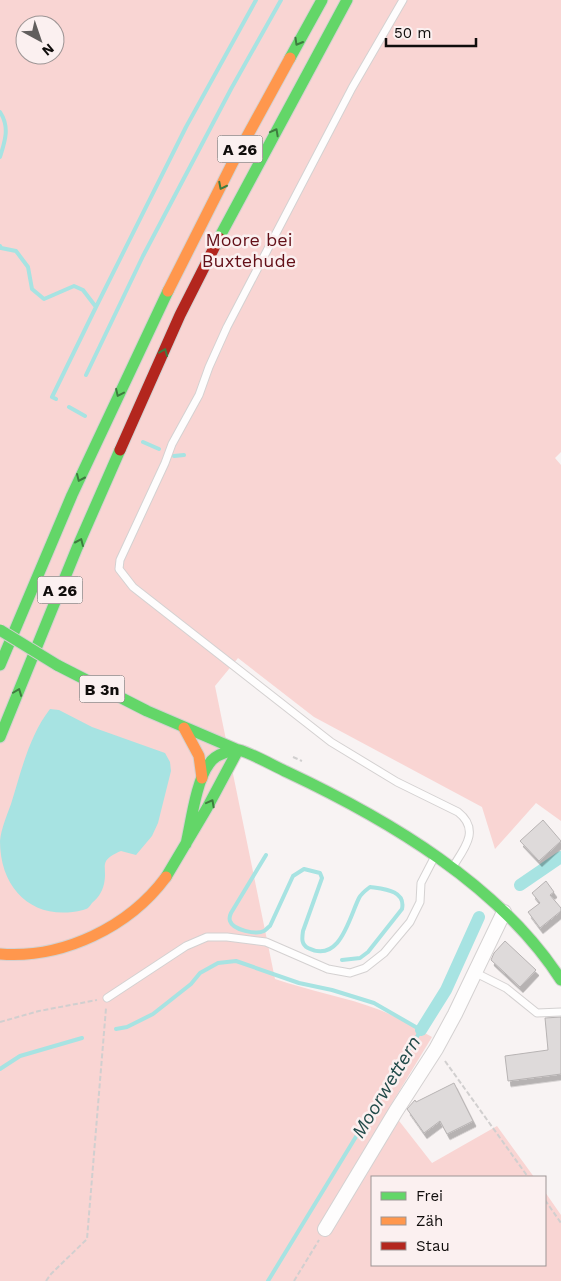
<svg xmlns="http://www.w3.org/2000/svg" width="561" height="1281" font-family="'Work Sans',sans-serif">
	<defs>
		<filter id="shadow"><feDropShadow dx="3" dy="5.5" stdDeviation="0" flood-color="#0004"/></filter>
	</defs>
	<rect width="100%" height="100%" fill="#f8f3f3"/>
	<path fill="#f9d5d3" fill-rule="evenodd" d="M0,0H561V452L555,458L561,465V821L536,803L495,849L482,807L314,717L238,658L215,686L275,979C310,991 346,997 380,1010C398,1017 415,1028 432,1037L389,1108L432,1163L497,1126L534,1177H372V1265H545V1192L561,1215V1281H0ZM25,25H55V55H25Z"/>
	<path fill="#a7e3e2" d="M50,709L59,710L92,727L165,753L170,762L171,771L158,823L152,836L136,855L121,851C97,861 108,866 104,884C102,892 98,898 92,903C89,907 88,909 83,910C35,922 0,891 0,841C1,829 7,815 11,804C21,772 29,736 50,709Z"/>
	<g fill="none" stroke-linecap="round" stroke-linejoin="round">
		<path stroke="#a7e3e2" stroke-width="4" d="M0,112C10,127 5,141 0,157
			M0,246L1,248L16,251L28,267L32,289L44,299L74,286L83,290L96,307L186,127L256,0
			M86,375L143,256L231,89L281,0
			M56,399L52,397L96,307
			M69,407L85,416
			M143,442L159,449
			M174,456L184,455
			M266,855L231,913C230,915 229,918 230,921C233,930 256,935 264,931C266,930 268,927 270,926L293,876L304,869L320,873L322,878L303,931C302,938 301,944 308,948C340,964 349,918 359,898C361,894 366,890 370,887C383,889 406,890 402,909L368,952L360,958L342,960
			M116,1029L127,1027L153,1014L191,984L200,973L218,963L236,961L299,983L332,990L374,1003L421,1030L268,1281
			M0,1069L20,1056L82,1038"/>
		<path stroke="#a7e3e2" stroke-width="12" d="M520,885L561,857
			M421,1030L446,990L479,917"/>
	</g>
	<path fill="#dedada" stroke="#b7b3b3" filter="url(#shadow)" d="M543,820L561,841L539,861L520,841Z
		M546,881L554,892L550,895L561,908V911L540,928L528,912L540,903L532,893Z
		M505,941L536,970L520,987L491,960L494,953Z
		M561,1017V1074L508,1081L505,1056L548,1050L545,1018Z
		M454,1083L473,1121L447,1134L440,1121L424,1133L407,1109L415,1100L416,1102Z"/>
	<g fill="none" stroke-linecap="round" stroke-linejoin="round">
		<defs>
			<path id="lane" d="M403,0L352,88L227,327L209,367L199,395L172,444L165,463L120,560L119,569L133,587L331,742L397,782L458,812C481,830 464,849 452,868
				M474,972L506,988L537,1013L561,1012
				M107,998L186,946L207,937H227L266,942L328,969L350,973L365,968L384,953L410,922L420,902L421,883L434,858"/>
			<path id="street" d="M325,1229L396,1111L436,1049L455,1014L504,912"/>
			<path id="fast" d="M290,58L322,0
				M219,238L347,0
				M0,665L72,495L168,291
				M57,665L147,711L238,750
				M0,737L77,548L120,450
				M186,844C191,823 196,781 209,764C212,759 218,755 224,753C228,751 234,749 239,750C251,753 274,766 287,772C387,819 500,885 561,980
				M166,877L207,808L238,750"/>
			<path id="slow" d="M168,291L233,162L290,58
				M184,728L199,756L202,778
				M0,954C63,959 129,927 166,877"/>
			<path id="jam" d="M120,450L180,315L219,238"/>
		</defs>
		<use href="#lane" stroke="#d4d1d1" stroke-width="9"/>
		<use href="#street" stroke="#d4d1d1" stroke-width="16"/>
		<use href="#fast" stroke="#d4d1d1" stroke-width="13"/>
		<use href="#slow" stroke="#d4d1d1" stroke-width="13"/>
		<use href="#jam" stroke="#d4d1d1" stroke-width="13"/>
		<path stroke="#d1cfcf" stroke-width="2" stroke-dasharray="5 2.5" stroke-linecap="butt" d="M293,757L302,761
			M0,1022L39,1011L97,1000
			M445,1061L528,1177
			M545,1200L561,1223
			M46,1281L51,1274L87,1239L106,1008
			M294,1281L319,1240"/>
		<use href="#lane" stroke="#fefdfd" stroke-width="7"/>
		<use href="#street" stroke="#fefdfd" stroke-width="14"/>
		<use href="#fast" stroke="#63d668" stroke-width="11"/>
		<use href="#slow" stroke="#ff974d" stroke-width="11"/>
		<use href="#jam" stroke="#b3261e" stroke-width="11"/>
		<defs>
			<path id="fast-bridge" d="M0,630L57,665"/>
		</defs>
		<use href="#fast-bridge" stroke="#d2cfcf" stroke-width="13" stroke-linecap="butt"/>
		<use href="#fast-bridge" stroke="#63d668" stroke-width="11"/>
	</g>
	<defs><path id="oneway-chevron" d="M-2-3.5L2.5 0L-2 3.5" fill="none" stroke-width="1.6" stroke-linecap="round" stroke-linejoin="round" transform="scale(1.25)"/></defs>
	<g stroke="#3e7c3f">
		<use href="#oneway-chevron" transform="translate(298 42) rotate(120)"/>
		<use href="#oneway-chevron" transform="translate(275 132) rotate(-62)"/>
		<use href="#oneway-chevron" transform="translate(222 186) rotate(117)"/>
		<use href="#oneway-chevron" transform="translate(164 352) rotate(-67)"/>
		<use href="#oneway-chevron" transform="translate(119 393) rotate(115)"/>
		<use href="#oneway-chevron" transform="translate(80 478) rotate(114)"/>
		<use href="#oneway-chevron" transform="translate(80 542) rotate(-66)"/>
		<use href="#oneway-chevron" transform="translate(18 692) rotate(-69)"/>
		<use href="#oneway-chevron" transform="translate(211 803) rotate(-62)"/>
	</g>
	<g text-anchor="middle" dominant-baseline="central" stroke-width="5" stroke-linejoin="round" paint-order="stroke">
		<g fill="#fbf0f0" stroke="#565150" stroke-width="1">
			<rect x="217.5" y="135.5" width="45" height="27" rx="4"/>
			<rect x="37.5" y="576.5" width="45" height="27" rx="4"/>
			<rect x="79.5" y="675.5" width="45" height="27" rx="4"/>
		</g>
		<g font-size="16" font-weight="bold" fill="#100d0c">
			<text x="240" y="149">A 26</text>
			<text x="60" y="590">A 26</text>
			<text x="102" y="689">B 3n</text>
		</g>
		<g font-size="18" fill="#631018" stroke="#fbf0f0">
			<text x="249" y="239">Moore bei<tspan x="249" dy="21">Buxtehude</tspan></text>
		</g>
		<g font-size="19" font-style="italic" fill="#224b4a" stroke="#fbf0f0">
			<text transform="translate(386 1087) rotate(-59)">Moorwettern</text>
		</g>
	</g>
	<rect x="371" y="1176" width="175" height="90" fill="#fbf0f0" stroke="#9d9595"/>
	<rect x="381" y="1192" width="25" height="8" fill="#63d668" stroke="#9d9595"/>
	<text x="416" y="1201" font-size="15" fill="#100d0c">Frei</text>
	<rect x="381" y="1217" width="25" height="8" fill="#ff974d" stroke="#9d9595"/>
	<text x="416" y="1226" font-size="15" fill="#100d0c">Zäh</text>
	<rect x="381" y="1242" width="25" height="8" fill="#b3261e" stroke="#9d9595"/>
	<text x="416" y="1251" font-size="15" fill="#100d0c">Stau</text>
	<g transform="translate(40 40) rotate(140)"><circle r="24" fill="#fbf0f0" stroke="#9d9595"/>
	<path d="M0-4L9 19L0 12L-9 19Z" fill="#615e5d"/>
	<text y="-8" font-size="14" font-weight="bold" text-anchor="middle" fill="#100d0c">N</text>
	</g>
	<path d="M386 38v8h90v-8" fill="none" stroke="#100d0c" stroke-width="2.5"/>
	<text x="394" y="38" font-size="15" fill="#100d0c" stroke="#fbf0f0" stroke-width="4" paint-order="stroke">50 m</text>
</svg>
